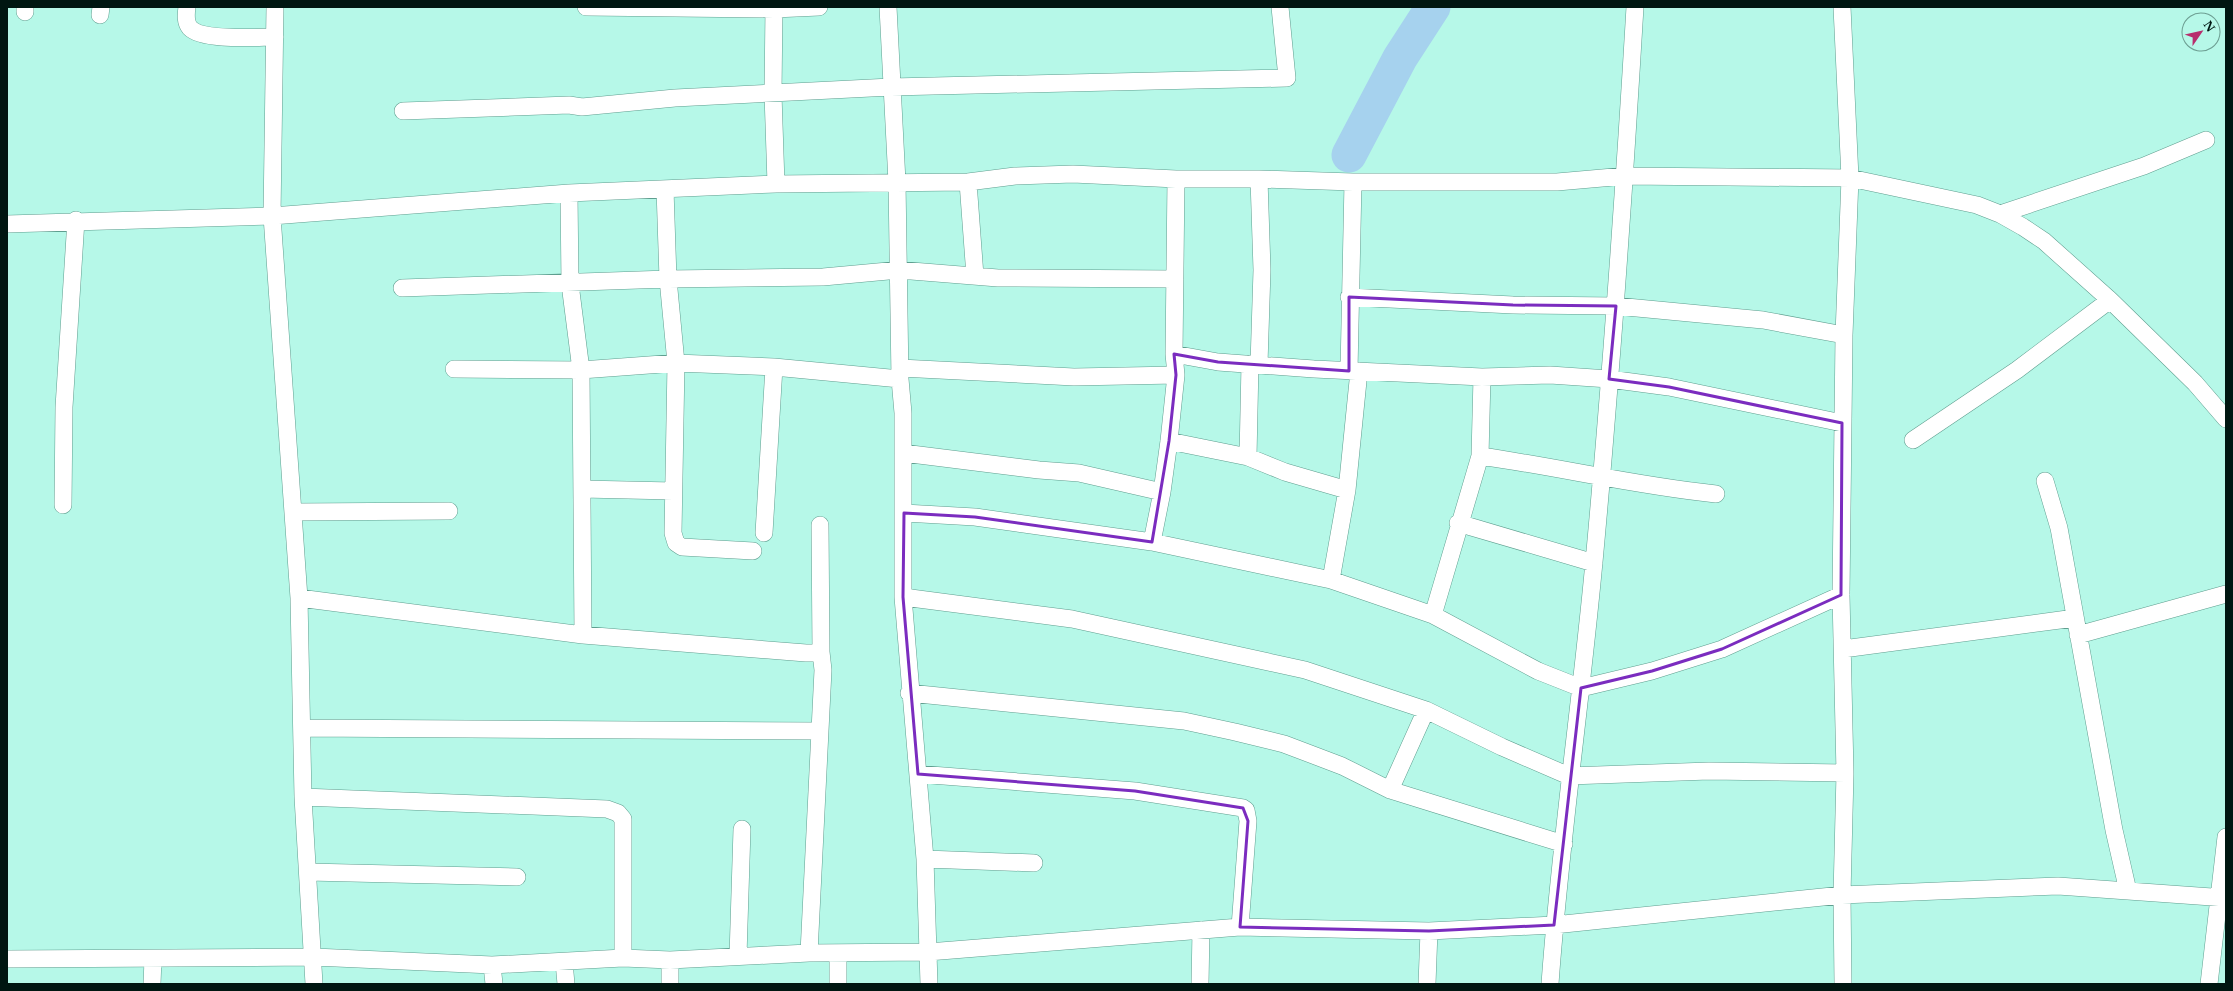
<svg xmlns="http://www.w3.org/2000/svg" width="2233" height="991" font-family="'Libre Baskerville',serif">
	<rect width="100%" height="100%" fill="#b6f8e8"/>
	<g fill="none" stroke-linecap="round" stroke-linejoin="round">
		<path stroke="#a6d2ee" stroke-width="35" d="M1349,155L1400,58L1433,7"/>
		<defs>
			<path id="minor" d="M25,7V12
				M187,7C186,14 185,22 190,28C202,41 257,37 275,37
				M275,7L272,216L299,598L303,797L314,984
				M586,7L774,9L819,7
				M774,7L773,94L776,184
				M888,7L897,182L900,379L903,413V597L925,859L929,984
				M1842,7L1850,178L1844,335L1841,595L1845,773L1842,895L1843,984
				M100,15L101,7
				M403,111L569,105L582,107L675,98L891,87L1287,78L1280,7
				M1259,179L1262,270L1259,364
				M968,182L975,276
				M665,189L668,279L676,363L673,533L676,543L682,547L753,551
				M569,193L570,284L581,370L583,635
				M2000,214L2144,166L2206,140
				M7,224L272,216L569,193L776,184L968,182L1015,176L1073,174L1176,179H1259L1353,182H1557L1625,176L1850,178L1977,205L2000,214L2023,227L2044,241L2110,300L2195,383L2226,419
				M402,288L668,279L823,277L899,270L998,278L1175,279
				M1349,297L1513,305L1616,306L1763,320L1844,335
				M1174,354L1218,362L1314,369L1482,377L1550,375L1609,379L1669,387L1842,423
				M900,368L1074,377L1176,375
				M454,369L581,370L676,363L774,367L900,379
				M1349,371L1353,182
				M1913,440L2017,370L2110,300
				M1169,441L1248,457L1285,472L1347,490
				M903,453L1039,470L1079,473L1162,492
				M1480,456C1559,467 1636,486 1716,494
				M1248,457L1250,364
				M2045,481L2059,528L2114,830L2128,891
				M582,489L673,491
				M63,505L64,407L76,220
				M294,512L449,511
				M904,513L975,517L1152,542L1331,580L1433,615L1538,671L1581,688L1652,671L1722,649L1841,595
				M1458,523L1594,563
				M820,525L821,652
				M764,533L774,367
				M1152,542L1162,492L1169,441L1176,375L1174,354L1176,179
				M1331,580L1347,490L1359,371
				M903,597L1072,619L1305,670L1426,710L1502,747L1569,776L1709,771L1845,773
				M299,598L583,635L806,653L821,652L823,670L809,953
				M1433,615L1480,456L1482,377
				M2078,635L2226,594
				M1843,649L2075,618
				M909,693L1184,721L1235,732L1284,744L1342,766L1390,790L1564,844
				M302,728L819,731
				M918,774L1135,791L1243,808L1246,810L1248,821L1240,927
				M1390,790L1426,710
				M303,797L607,809L618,813L623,819V958
				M925,859L1034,863
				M308,872L517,877
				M738,956L742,829
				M7,959L314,957L492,965L623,958L670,960L809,953L928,952L1240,927L1429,931L1554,925L1842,895L2058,886L2226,898
				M564,962L566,984
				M492,965L494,984
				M152,984L153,959
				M670,984V960
				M838,984V954
				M1200,984L1201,930
				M1427,984L1429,931
				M1550,984C1560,843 1581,703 1594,562C1611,378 1624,192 1635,7
				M2209,984L2226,837"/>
		</defs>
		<use href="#minor" stroke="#5f9e8f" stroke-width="18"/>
		<use href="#minor" stroke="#fff" stroke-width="17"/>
	</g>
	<path fill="none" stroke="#7b2cbf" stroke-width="3" stroke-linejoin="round" d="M1349,297L1513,305L1616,306L1609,379L1669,387L1842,423L1841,595L1722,649L1652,671L1581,688L1554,925L1429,931L1240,927L1248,821L1243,808L1135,791L918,774L903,597L904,513L975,517L1152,542L1169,441L1176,375L1174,354L1218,362L1349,371Z"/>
	<rect width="2233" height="991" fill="none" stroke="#001611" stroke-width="16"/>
	<g transform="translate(2201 32) rotate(56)"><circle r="19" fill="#b6f8e8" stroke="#6d9e92"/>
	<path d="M0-3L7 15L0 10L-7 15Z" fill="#b72e6d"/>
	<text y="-6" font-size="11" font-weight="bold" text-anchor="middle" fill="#001611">N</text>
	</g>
</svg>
